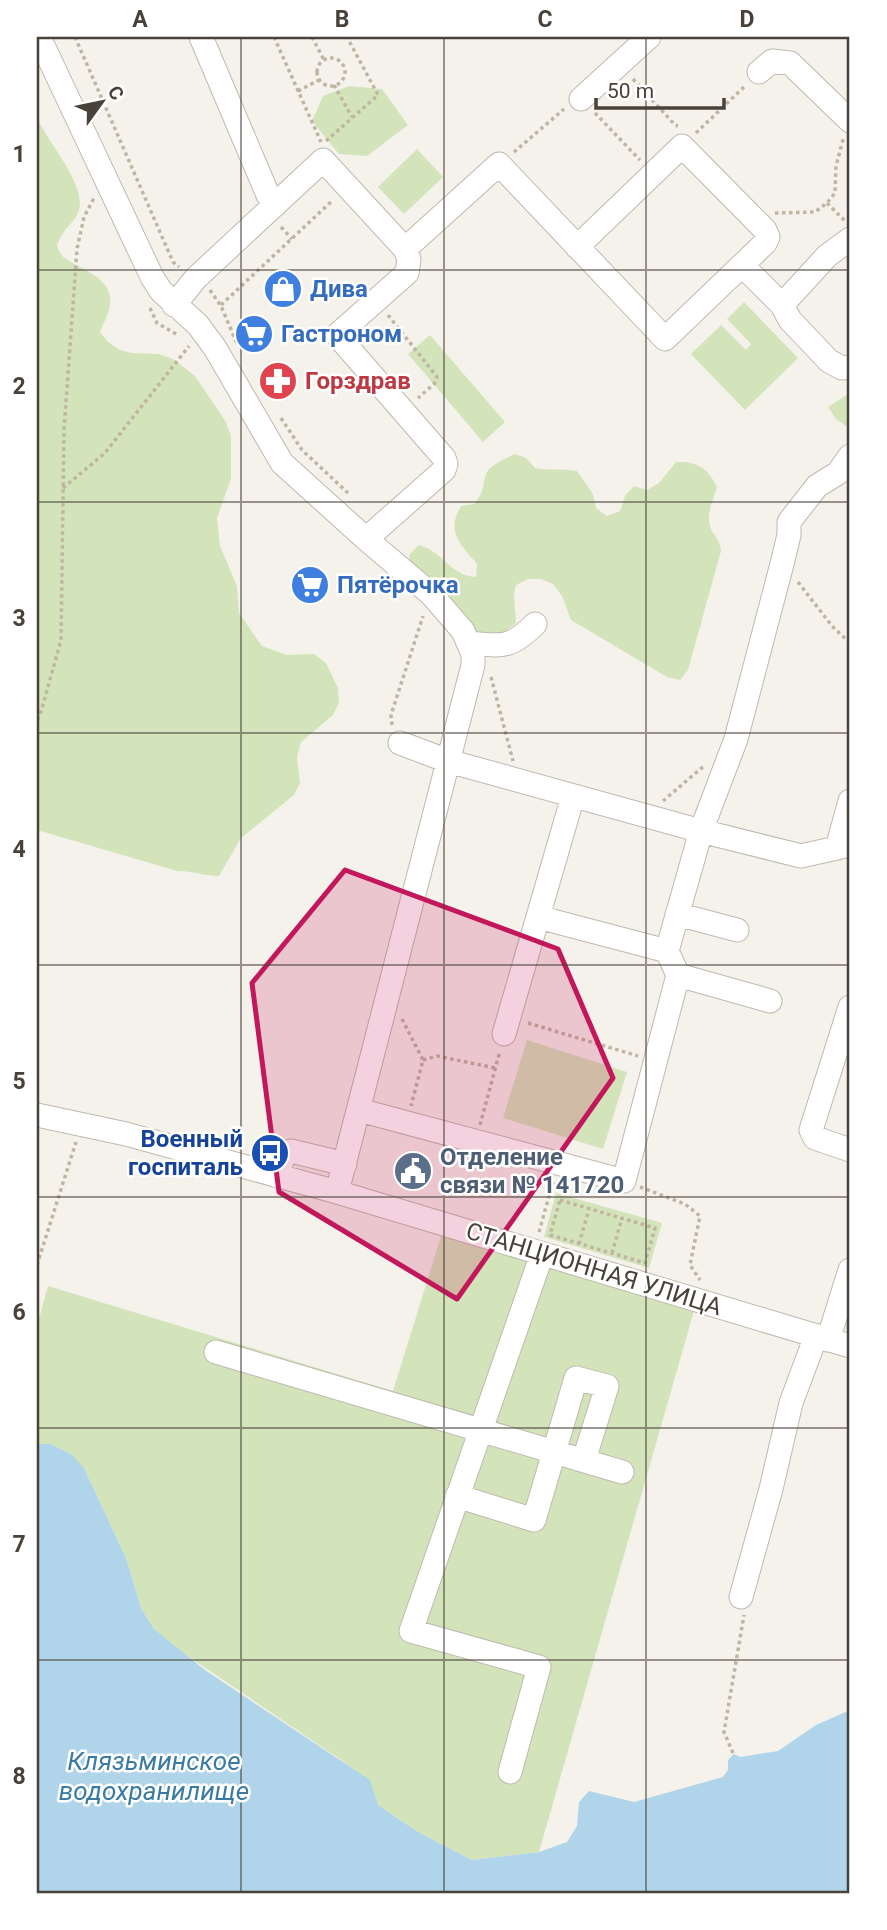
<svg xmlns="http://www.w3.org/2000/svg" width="887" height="1930" font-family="Roboto,sans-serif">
	<rect width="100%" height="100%" fill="#f5f2ec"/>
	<path fill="#d3e4ba" d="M349,86L382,89L408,125L367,156L339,154L312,121L323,96Z
		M37,117C47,142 86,183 79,210C77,221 62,228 57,246C59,251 61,256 66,259C83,270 114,279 110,305C109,314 103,323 100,332L108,342L120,350L132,353L159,354L173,359L195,376L226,422L231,436V479L217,518L220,546L237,586L239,613L262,646L287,655L314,654L326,663L338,688L339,703L333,715L301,742L297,757L300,783L294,795L241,838L219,876C205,876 192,871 177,871L37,830Z
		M417,149L443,177L404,214L378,187Z
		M744,302L798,358L745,410L691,354L721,325L746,350L751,344L727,319Z
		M430,335L505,422L483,442L408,354Z
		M850,393V429L836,419L828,407Z
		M514,454L526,458L535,468C549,471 562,468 577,471L593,494L596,508L607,516L620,511L625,496L634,486L647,490L659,483L676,462C697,461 708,468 717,487C714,498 706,513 710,526C713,536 719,536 721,551L688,670L680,680L667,677L571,620L562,596L553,584L541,579H528L516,585C512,598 516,609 516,623L502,634L489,636L477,632L443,591L411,568L409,555L419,545C445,553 449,575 476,577L477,564C461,545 445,532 461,506L474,504C487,490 481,480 489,469C495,463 507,458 514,454Z
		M527,1040L627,1072L603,1149L503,1118Z
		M556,1193L662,1223L649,1268L544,1237Z
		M442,1233L694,1311L539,1852L472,1860L418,1832L378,1805L347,1764L176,1648L154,1629L141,1608L126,1558L84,1468L50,1444H37V1326L48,1286L393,1391Z"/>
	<path fill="#b0d5ea" d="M37,1444H50L71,1454L84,1468L126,1558L141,1608L154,1629L205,1670L370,1780L378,1805L418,1832L472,1860L539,1852L567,1842L577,1826L579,1802L589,1791L634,1802L723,1777L728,1770V1760L734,1754L740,1757L778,1751L816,1725L850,1710V1893H37Z"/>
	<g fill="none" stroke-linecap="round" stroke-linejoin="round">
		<defs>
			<path id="minor" d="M39,37L152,277L161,291L198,325L215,348L282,463L366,539L432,595L463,631L473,654V665L337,1192
				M201,37L268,195L275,205
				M759,72L772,61L790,63L850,121
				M581,99L649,37
				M405,249L499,164L665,339L765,243L768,237L765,230L682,146L577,247
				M742,265L782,305L790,320L829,361L842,368L850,367
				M174,305L196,278L323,160L405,249L409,259L407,273L337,335L444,458L446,464L444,470L366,539
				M782,305L827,256L850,239
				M469,643C502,646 510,649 535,624
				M400,743L448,761L701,831L801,856L850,845
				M837,848L850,801
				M677,914L737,930
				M667,951L701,831L736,739L783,560L789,535V522L817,486L838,473L850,456
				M678,975L770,1001
				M850,1007L811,1130L815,1138L850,1150
				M504,1034L573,796
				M359,1110L624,1181L678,975L667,951L538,917
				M37,1115L126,1134L337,1192L850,1346
				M277,1176L285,1152L291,1151L345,1164
				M828,1340L850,1270
				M216,1352L622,1472
				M457,1496L534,1520L576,1378L607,1386L584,1460
				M741,1597L771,1489L791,1403L816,1336
				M510,1772L539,1667L411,1631L542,1254"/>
		</defs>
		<use href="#minor" stroke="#bfb9af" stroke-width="25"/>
		<path stroke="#c0b4a2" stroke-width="3.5" stroke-dasharray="3.5 3.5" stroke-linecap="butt" d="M75,37L173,262L179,267
			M274,37L321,142
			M312,37L324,60
			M317 72a14 14 0 1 1 28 0a14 14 0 1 1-28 0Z
			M633,79L675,125L678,126
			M334,85L352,117
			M298,91L319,80
			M595,113L640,160
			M696,133L746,85
			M326,141L378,95L347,37
			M514,152L564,109
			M827,203L845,221
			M775,213L815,212L827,203L835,193L836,166L844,136
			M281,227L292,239
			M210,290L221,306L238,346
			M221,305L333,200
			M150,308L157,323L178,335
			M388,315L437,377L434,384L418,398
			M281,418L302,450L348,493
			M63,488L105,453L189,346
			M798,582L832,626L850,643
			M491,677L513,761
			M37,720L41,712L61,640L64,430L77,249L84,217L94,198
			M392,725L391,715L423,616
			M663,801L705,765
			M402,1019L423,1060L411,1106
			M528,1023L638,1056
			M423,1060L437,1056L495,1068
			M480,1125L500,1051
			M640,1187L685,1204L700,1216L690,1265L700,1280
			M560,1200L655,1228L645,1263L550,1235Z
			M539,1232L553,1182
			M579,1244L589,1209
			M612,1253L622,1218
			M37,1265L76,1142
			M733,1753L724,1732L744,1615"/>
		<use href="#minor" stroke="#fff" stroke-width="23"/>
	</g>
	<path fill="#c2185b" fill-opacity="0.2" stroke="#c2185b" stroke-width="5" stroke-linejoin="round" d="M345,870L558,949L613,1078L457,1299L279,1192L252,983Z"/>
	<path fill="none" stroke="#49423a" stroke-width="2" stroke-opacity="0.55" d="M241,37V1893M444,37V1893M646,37V1893M37,270H850M37,502H850M37,733H850M37,965H850M37,1197H850M37,1428H850M37,1660H850"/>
	<defs>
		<symbol id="shop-disc" viewBox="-11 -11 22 22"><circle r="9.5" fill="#3f7fe0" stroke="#fff"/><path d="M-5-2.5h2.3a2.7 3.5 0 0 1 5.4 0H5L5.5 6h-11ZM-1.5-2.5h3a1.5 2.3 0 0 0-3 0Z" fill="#fff"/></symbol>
		<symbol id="supermarket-disc" viewBox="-11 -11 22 22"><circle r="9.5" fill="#3f7fe0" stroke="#fff"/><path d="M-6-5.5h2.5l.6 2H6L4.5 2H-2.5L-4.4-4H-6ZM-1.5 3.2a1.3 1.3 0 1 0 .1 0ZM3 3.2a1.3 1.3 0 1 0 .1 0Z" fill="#fff"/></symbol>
		<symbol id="pharmacy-disc" viewBox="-11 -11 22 22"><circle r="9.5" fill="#e0444e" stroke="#fff"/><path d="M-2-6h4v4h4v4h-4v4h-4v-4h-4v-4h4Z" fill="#fff"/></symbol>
		<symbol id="bus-disc" viewBox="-11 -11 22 22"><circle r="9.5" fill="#1a4fb4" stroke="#fff"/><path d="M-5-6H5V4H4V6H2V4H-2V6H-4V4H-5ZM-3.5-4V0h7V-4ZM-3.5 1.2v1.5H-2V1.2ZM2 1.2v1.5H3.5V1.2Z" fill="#fff"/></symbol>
		<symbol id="civic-disc" viewBox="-11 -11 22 22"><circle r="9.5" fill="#5c6f8a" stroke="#fff"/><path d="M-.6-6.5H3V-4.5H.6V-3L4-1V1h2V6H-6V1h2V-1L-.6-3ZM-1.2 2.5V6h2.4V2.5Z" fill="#fff"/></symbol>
	</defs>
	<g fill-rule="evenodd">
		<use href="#shop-disc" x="261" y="267" width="44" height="44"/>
		<use href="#supermarket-disc" x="232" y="312" width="44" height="44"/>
		<use href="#pharmacy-disc" x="256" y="359" width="44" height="44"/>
		<use href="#supermarket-disc" x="288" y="563" width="44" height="44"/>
		<use href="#bus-disc" x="248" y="1131" width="44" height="44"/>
		<use href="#civic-disc" x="391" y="1149" width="44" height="44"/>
	</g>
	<g text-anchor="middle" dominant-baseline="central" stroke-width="5" stroke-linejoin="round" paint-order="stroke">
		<g font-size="24" font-weight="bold" fill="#366cbe" stroke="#fff" text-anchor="start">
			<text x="310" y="289">Дива</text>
			<text x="281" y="334">Гастроном</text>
			<text x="337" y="585">Пятёрочка</text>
		</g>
		<g font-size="24" font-weight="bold" fill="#be3a42" stroke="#fff" text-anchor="start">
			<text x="305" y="381">Горздрав</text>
		</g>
		<g font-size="24" font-weight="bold" fill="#164399" stroke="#fff" text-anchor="end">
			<text x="243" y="1139">Военный<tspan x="243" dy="28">госпиталь</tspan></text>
		</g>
		<g font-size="24" font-weight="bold" fill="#4e5e75" stroke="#fff" text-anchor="start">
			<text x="440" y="1157">Отделение<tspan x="440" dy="28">связи № 141720</tspan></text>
		</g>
		<g font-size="24" fill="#49423a" stroke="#fff">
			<text transform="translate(594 1269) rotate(17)">СТАНЦИОННАЯ УЛИЦА</text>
		</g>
		<g font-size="26" font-style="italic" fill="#3b7ba3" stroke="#fff">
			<text x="154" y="1761">Клязьминское<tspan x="154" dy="30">водохранилище</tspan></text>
		</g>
	</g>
	<rect width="887" height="1930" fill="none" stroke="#ffffff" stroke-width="77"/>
	<g transform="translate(102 102) rotate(57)" stroke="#ffffff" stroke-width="5" paint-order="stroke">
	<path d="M0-5L12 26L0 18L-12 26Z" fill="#49423a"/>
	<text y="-10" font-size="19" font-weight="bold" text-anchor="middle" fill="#49423a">С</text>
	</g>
	<path d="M596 98v10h128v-10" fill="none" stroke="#49423a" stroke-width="3.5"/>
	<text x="607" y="98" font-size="21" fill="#49423a" stroke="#ffffff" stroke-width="5" paint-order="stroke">50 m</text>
	<rect x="38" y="38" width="810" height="1854" fill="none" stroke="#49423a" stroke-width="2.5"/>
	<g font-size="23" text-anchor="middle" font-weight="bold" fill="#49423a">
		<text x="140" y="27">A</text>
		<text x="342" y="27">B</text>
		<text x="545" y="27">C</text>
		<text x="747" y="27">D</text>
		<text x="19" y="162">1</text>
		<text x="19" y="394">2</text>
		<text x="19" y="626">3</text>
		<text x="19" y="857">4</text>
		<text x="19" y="1089">5</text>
		<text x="19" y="1320">6</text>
		<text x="19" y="1552">7</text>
		<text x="19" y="1784">8</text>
	</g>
</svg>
